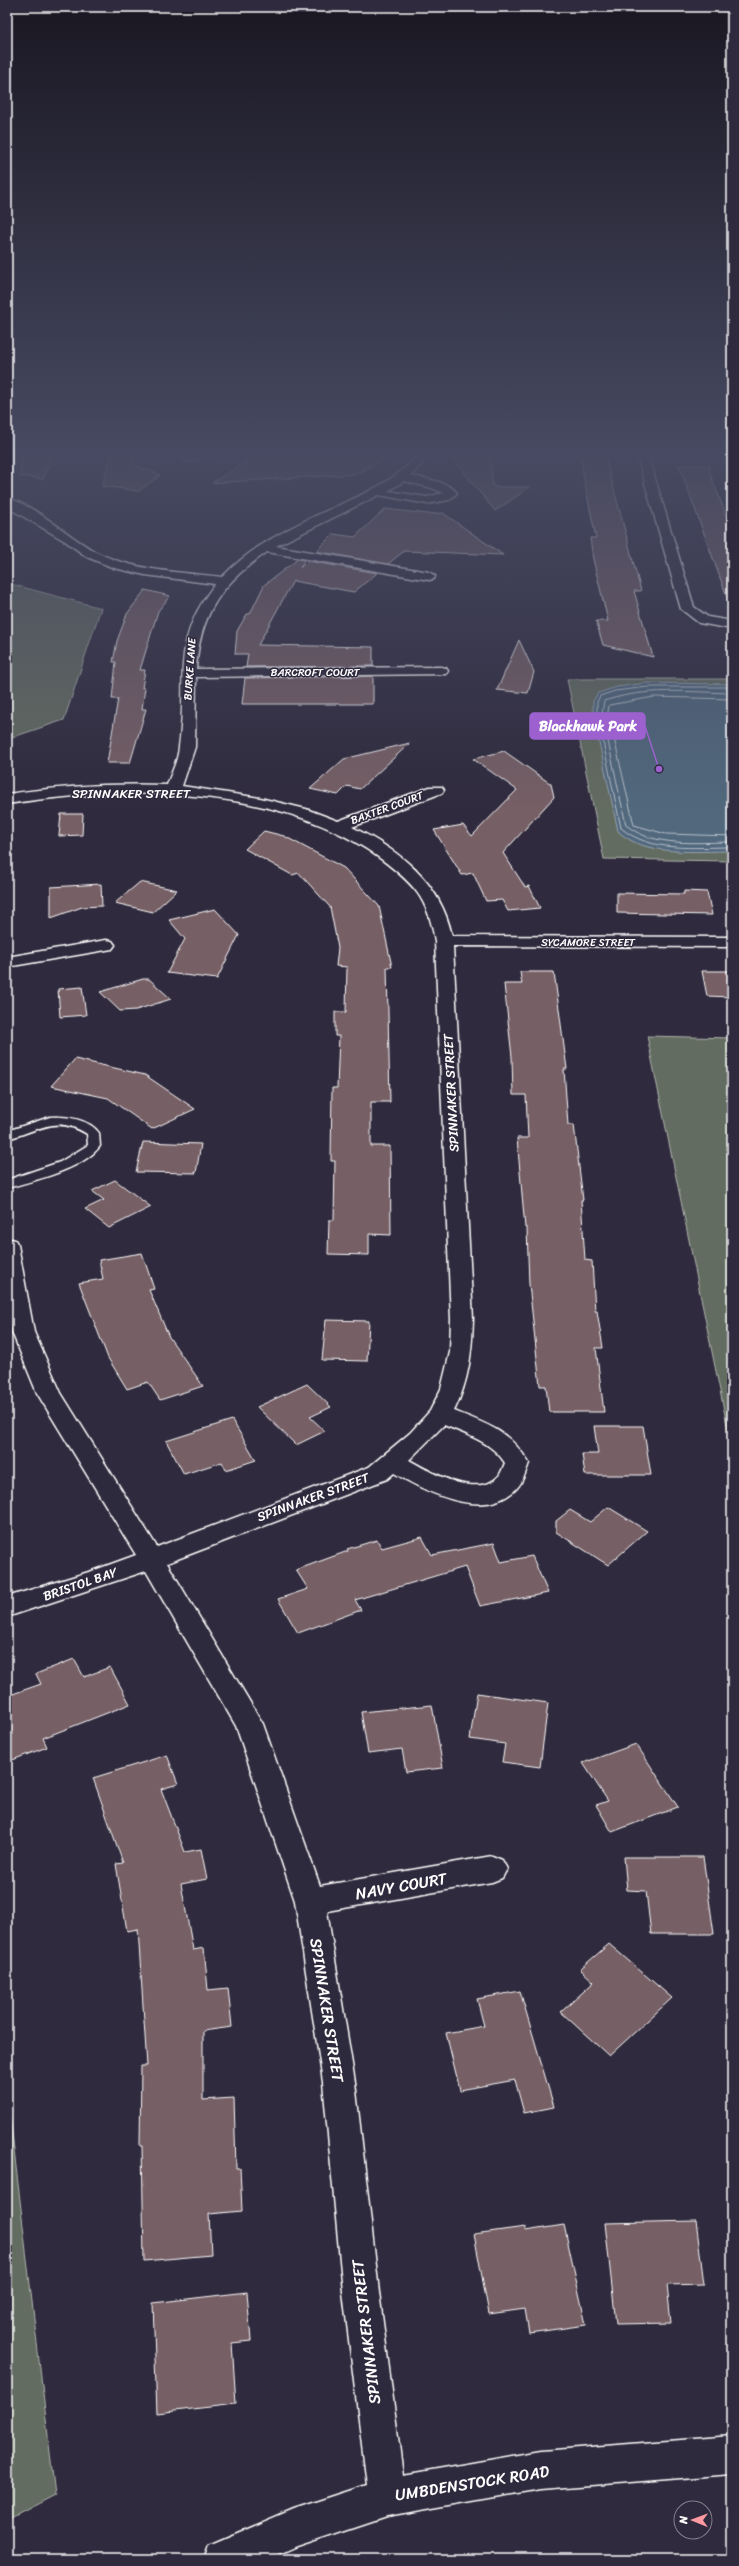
<svg xmlns="http://www.w3.org/2000/svg" width="739" height="2566" font-family="Sriracha,sans-serif">
	<rect width="100%" height="100%" fill="#2f2a3d"/>
	<filter id="ink" filterUnits="userSpaceOnUse"><feTurbulence type="fractalNoise" baseFrequency=".025" numOctaves="2"/><feDisplacementMap in="SourceGraphic" scale="8" xChannelSelector="R" yChannelSelector="G"/><feConvolveMatrix kernelMatrix="1 2 1 2 8 2 1 2 1" color-interpolation-filters="sRGB"/></filter>
	<g filter="url(#ink)">
		<path fill="#636c60" stroke="#b1b6b0" d="M7,583L101,608L64,720L7,739Z
			M567,679H732V861L604,859Z
			M647,1036L732,1038V1449Z
			M7,2091L55,2495L7,2520Z"/>
		<path fill="#51677d" stroke="#97a4b1" d="M647,683L732,684V851C697,851 644,857 618,831L593,714V701L598,693L617,687Z"/>
		<g fill="none" stroke-linecap="round" stroke-linejoin="round">
			<path stroke="#b9c2cb" stroke-width="1" d="M732,687H648L615,691L600,696L597,702V713L621,828C651,853 695,847 732,847
				M732,693C689,692 646,687 604,701L602,713L626,825C654,848 698,842 732,842
				M732,699L654,697L609,705L608,712L634,825L666,834L732,836"/>
		</g>
		<path fill="#765e65" stroke="#fff" d="M22,452H55L43,479L20,476Z
			M112,452H137L133,464L160,475L139,491L102,486Z
			M262,452L308,458V452H396L357,474L212,483Z
			M468,452H490L493,487H530L495,511L452,458H468Z
			M580,452H604L641,591H634L653,657L603,645L596,621H608L593,559L590,538H596L584,480Z
			M679,465H710V473L727,518H732V605H730Z
			M385,509L428,514L443,513L503,555L404,551L388,564L316,551L333,534L355,537Z
			M298,559L304,560L300,568L307,561L377,573L354,592L293,581L258,645L373,647V666L246,667L248,654H235L237,631L247,614H250L264,585Z
			M145,590L170,596L158,611L140,670H145L142,688H145L142,709H146L130,763H107L118,699H112L116,662H113L117,641L127,614Z
			M519,640L534,672L528,693L497,690Z
			M373,676V704H242L245,678Z
			M410,743L360,789L347,786L338,795L310,789L344,759Z
			M504,751L551,784L554,797L503,853L525,887L529,886L540,908L508,911L502,900L486,901L473,873L462,875L434,830L463,825L472,836L517,790L473,759Z
			M61,814H83L82,835L59,836Z
			M264,831L284,836L344,868L379,906L392,967H387L390,1102H371V1146H390L391,1235L369,1234V1255L328,1254L329,1220H334L335,1161H331L332,1088H337L339,1036H335V1012H346L347,967L336,966L338,948L330,907L299,873L292,875L245,849Z
			M140,882L177,890L153,912L115,903Z
			M101,884L102,906L82,907L51,918V887Z
			M684,891L707,892L712,915L617,913V893L684,894Z
			M215,909L239,935L217,979L167,973L185,939L169,920Z
			M702,971H732V997L707,996Z
			M520,972H554L567,1069H564L568,1125H574L583,1200H581L585,1260L592,1261L595,1311H597L603,1348H596L604,1412H549L546,1386H540L529,1284L527,1228H525L517,1138H528L526,1095H513L512,1057L504,984H522Z
			M143,979H149L171,999L136,1010L120,1011L100,992Z
			M82,987L86,1015L60,1017L58,989Z
			M75,1059L145,1075L195,1109L152,1129L108,1098L51,1086Z
			M143,1142L201,1144L196,1173L136,1172Z
			M115,1180L151,1207L109,1228L85,1209L104,1200L92,1191Z
			M142,1253L154,1289L149,1290L169,1337L203,1386L160,1400L148,1382L127,1389L108,1358L79,1283L103,1279L99,1260Z
			M326,1320L369,1321L367,1361L322,1360Z
			M307,1384L331,1407L310,1417L325,1431L296,1445L257,1407Z
			M232,1420L256,1460L226,1470L222,1462L184,1474L166,1441Z
			M594,1426H643L651,1475H585L582,1454H598Z
			M608,1507L647,1531L608,1565L556,1532V1521L570,1510L590,1522Z
			M422,1537L432,1555L494,1543L501,1562L532,1556L548,1593L480,1606L465,1567L355,1600L361,1610L298,1633L278,1599L308,1589L296,1570L348,1551L347,1549L377,1540L382,1548Z
			M74,1659L84,1677L110,1667L130,1704L43,1738L47,1747L7,1762V1696L41,1684L36,1674Z
			M477,1693L548,1703L540,1767L502,1762L505,1744L470,1739Z
			M432,1705L443,1768L406,1772L402,1749L368,1753L361,1712Z
			M636,1744L678,1807L612,1832L596,1805L608,1801L583,1763Z
			M167,1755L178,1784L161,1789L185,1852L201,1849L207,1879L181,1884L193,1950L204,1948L208,1990L228,1988L232,2027L203,2031V2100L234,2098L236,2168H240L242,2211L209,2214L211,2255L144,2261L142,2146H140L141,2066H147L138,1929L127,1931L116,1864L123,1863L93,1778Z
			M624,1857H703L714,1934H651L646,1891L627,1890Z
			M609,1944L672,1998L609,2056L561,2012L594,1982L580,1969Z
			M520,1991L554,2107L524,2113L515,2080L460,2090L446,2033L484,2026L477,1999Z
			M696,2221L704,2284L667,2285L671,2323L616,2324L605,2223Z
			M564,2225L586,2325L529,2333L525,2309L489,2314L474,2234L525,2227V2231Z
			M247,2292L251,2341L232,2343L236,2404L157,2413L153,2303Z"/>
		<g fill="none" stroke-linecap="round" stroke-linejoin="round">
			<defs>
				<path id="service" d="M50,1117C66,1116 89,1119 99,1133L100,1146C84,1169 33,1181 7,1188V1180L60,1162L88,1145L87,1134C55,1114 39,1131 7,1139V1131Z"/>
				<path id="minor" d="M203,452H220L189,462L183,459Z
					M420,452H432L411,476C425,479 448,481 457,493L449,500L427,504L379,495L276,546L429,572L435,576L434,579L429,580L267,552C222,583 200,613 196,669L441,667L446,668L448,671L446,674L196,677L195,747L182,786L260,798L306,809L338,821L430,787H442L444,790L442,793L352,827C399,850 441,882 452,936L732,937V947L453,946L473,1319C472,1352 469,1381 454,1411C487,1424 510,1431 529,1463C526,1471 523,1482 517,1488C485,1522 426,1492 394,1473L387,1479L167,1563L263,1724L320,1886L492,1856L502,1860L507,1869L502,1878L492,1882L327,1911L355,2082L379,2292L403,2475L541,2451L732,2436V2474L541,2489L387,2516L297,2546L268,2559H204L209,2545L294,2509L367,2485L343,2292L323,2082L295,1901L236,1726L146,1571L7,1617V1597L92,1571L136,1555L37,1393L12,1332L7,1306V1238L15,1240L18,1245L34,1332L61,1393L157,1547L369,1467L410,1433L430,1411L441,1389L450,1352L451,1319L435,941C428,898 414,884 381,859C280,784 125,786 7,804V794C60,786 113,783 167,785C171,773 178,761 179,747C189,680 168,644 215,584L145,575L114,568L87,557L65,541L7,507V498C35,505 70,538 96,552C134,571 180,572 222,577C248,550 281,532 315,516C353,498 394,485 420,452ZM404,481L432,488L443,493L427,497L388,491ZM444,1425C466,1434 492,1442 505,1463C503,1467 501,1474 498,1477C477,1499 430,1472 409,1460Z
					M636,452H647L694,607L708,617L732,621V629L699,623L681,609Z
					M106,940L112,941L115,945L112,949L7,967V957Z"/>
			</defs>
			<use href="#service" stroke="#fff" stroke-width="3"/>
			<use href="#minor" stroke="#fff" stroke-width="3"/>
			<use href="#service" fill="#2f2a3d" fill-rule="evenodd"/>
			<use href="#minor" fill="#2f2a3d" fill-rule="evenodd"/>
		</g>
	</g>
	<linearGradient id="sky" x2="0" y2="1"><stop stop-color="#1a1722"/><stop offset="0.56" stop-color="#474a62"/><stop offset="1" stop-color="#474a62" stop-opacity="0"/></linearGradient>
	<rect width="739" height="811" fill="url(#sky)"/>
	<g text-anchor="middle" dominant-baseline="central" stroke-width="3" stroke-linejoin="round" paint-order="stroke">
		<g font-size="11" fill="#fff" stroke="#2f2a3d">
			<text transform="translate(190 669) rotate(-86)">BURKE LANE</text>
			<text x="315" y="672">BARCROFT COURT</text>
			<text transform="translate(387 808) rotate(-20)">BAXTER COURT</text>
			<text x="588" y="942">SYCAMORE STREET</text>
		</g>
		<g font-size="13" fill="#fff" stroke="#2f2a3d">
			<text x="131" y="793">SPINNAKER STREET</text>
			<text transform="translate(451 1093) rotate(-93)">SPINNAKER STREET</text>
			<text transform="translate(313 1497) rotate(-20)">SPINNAKER STREET</text>
			<text transform="translate(80 1584) rotate(-19)">BRISTOL BAY</text>
		</g>
		<g font-size="16" fill="#fff" stroke="#2f2a3d">
			<text transform="translate(401 1886) rotate(-10)">NAVY COURT</text>
			<text transform="translate(327 2010) rotate(81)">SPINNAKER STREET</text>
			<text transform="translate(366 2332) rotate(-97)">SPINNAKER STREET</text>
			<text transform="translate(472 2483) rotate(-9)">UMBDENSTOCK ROAD</text>
		</g>
	</g>
	<path fill="none" stroke="#9c61cf" stroke-width="1.5" d="M659 769L645 726"/>
	<circle fill="#9c61cf" stroke="#2f2a3d" stroke-width="1.5" cx="659" cy="769" r="4"/>
	<rect fill="#9c61cf" stroke="#9c61cf" stroke-width="1.5" x="530" y="713" width="115" height="26" rx="4"/>
	<g font-size="14" text-anchor="middle" font-weight="bold" fill="#fff">
		<text x="588" y="731">Blackhawk Park</text>
	</g>
	<rect width="739" height="2566" fill="none" stroke="#2f2a3d" stroke-width="24"/>
	<rect x="12" y="12" width="715" height="2542" fill="none" stroke="#fff" stroke-width="1.5" filter="url(#ink)"/>
	<g transform="translate(693 2520) rotate(271)"><circle r="19" fill="#2f2a3d" stroke="#827f8b"/>
	<path d="M0-3L7 15L0 10L-7 15Z" fill="#ff9aa2"/>
	<text y="-6" font-size="11" font-weight="bold" text-anchor="middle" fill="#ffffff">N</text>
	</g>
</svg>
